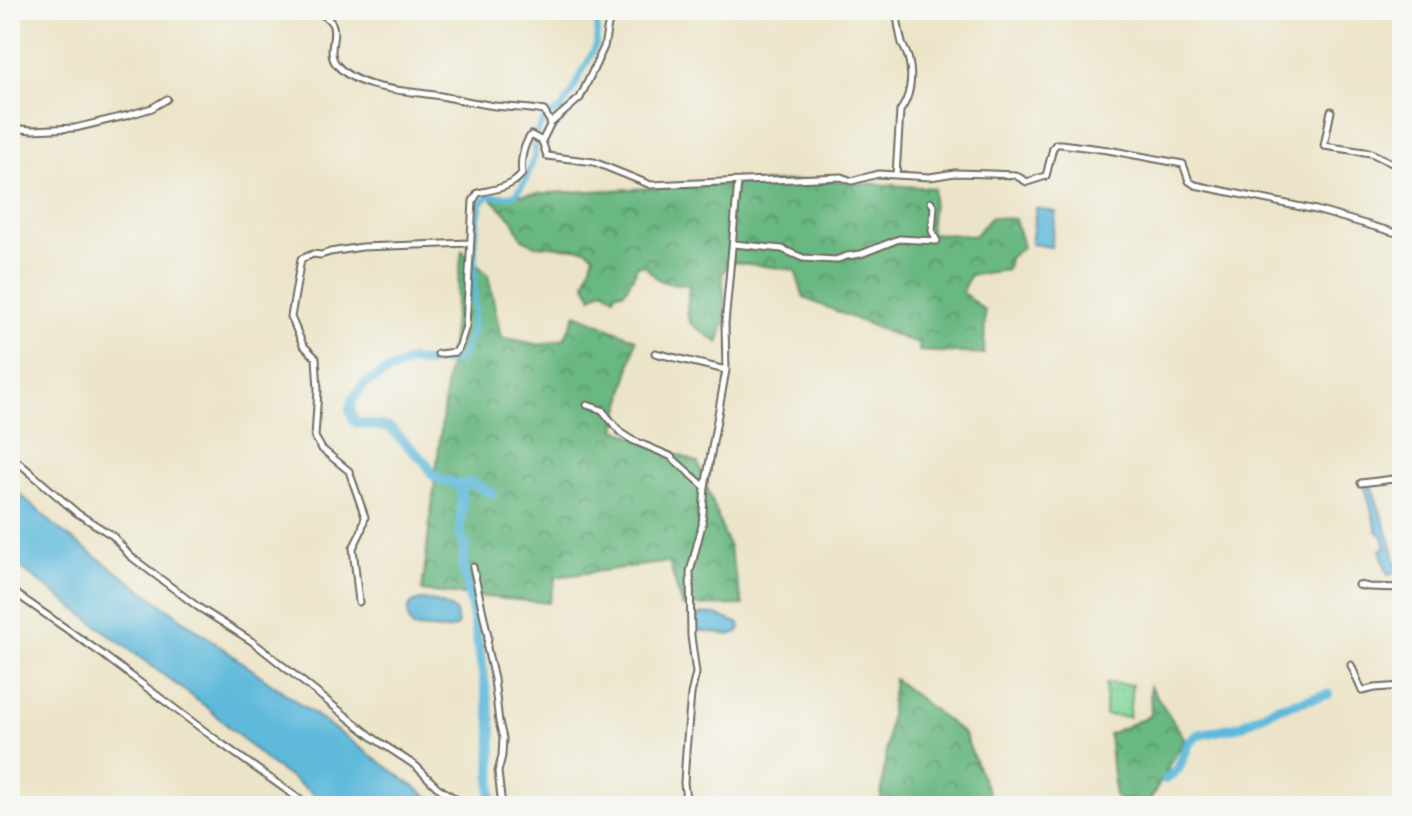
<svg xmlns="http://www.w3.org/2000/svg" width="1412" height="816" font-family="'Comic Neue',sans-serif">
	<defs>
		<pattern id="forest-crowns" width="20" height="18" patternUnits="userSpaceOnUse" patternTransform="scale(2)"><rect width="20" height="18" fill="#69b781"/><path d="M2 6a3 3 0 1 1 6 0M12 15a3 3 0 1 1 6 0" fill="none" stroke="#57956a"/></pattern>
		<pattern id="park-tufts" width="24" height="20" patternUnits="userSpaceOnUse" patternTransform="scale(2)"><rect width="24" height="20" fill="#82d699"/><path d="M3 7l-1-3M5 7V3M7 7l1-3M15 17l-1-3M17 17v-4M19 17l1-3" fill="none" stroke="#70b884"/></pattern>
	</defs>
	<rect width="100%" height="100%" fill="#f6f6f2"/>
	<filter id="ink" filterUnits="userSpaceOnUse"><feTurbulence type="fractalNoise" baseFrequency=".0125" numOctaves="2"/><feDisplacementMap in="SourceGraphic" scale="16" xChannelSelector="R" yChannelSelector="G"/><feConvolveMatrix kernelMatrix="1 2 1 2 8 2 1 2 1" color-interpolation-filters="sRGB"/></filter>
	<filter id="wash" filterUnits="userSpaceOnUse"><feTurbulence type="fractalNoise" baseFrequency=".006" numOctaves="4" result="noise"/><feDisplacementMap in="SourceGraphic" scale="32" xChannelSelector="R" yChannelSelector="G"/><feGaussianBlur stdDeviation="1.8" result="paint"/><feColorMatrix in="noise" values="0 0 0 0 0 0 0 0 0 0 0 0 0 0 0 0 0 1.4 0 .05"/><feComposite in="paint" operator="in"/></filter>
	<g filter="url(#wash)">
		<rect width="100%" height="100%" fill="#ece4c8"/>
		<path fill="url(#forest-crowns)" stroke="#4a7156" stroke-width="2" d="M818,180L934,188L930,233L974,236L991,217L1015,219L1023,247L1009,258L1007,270L970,275L962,292L985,311L984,354L919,351V341L914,343L804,298L795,270L732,262L722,273L726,315L719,343L690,323L687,313L689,285C666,283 661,286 645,266L637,265L635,273L624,292H616L614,297L604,289L592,297L585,283L594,255L586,249L535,245L522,239L513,220L489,196Z
			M462,250L488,275L501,337L540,345L564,339L576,314L636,339L616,429L698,463L728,545L743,605L682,606L669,562L556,577L549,603L422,591Z
			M894,679L964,734L994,806H880Z
			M1150,686L1185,739L1151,798V806H1129V803L1115,797L1109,734L1151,715Z"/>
		<path fill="url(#park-tufts)" stroke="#568062" stroke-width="2" d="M1106,683L1132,685L1129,717L1105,715Z"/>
		<path fill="#5eb9db" stroke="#447283" stroke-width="2" d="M1036,208L1056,212L1051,247L1031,244Z
			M10,485L62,532L441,806H331L269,763L209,709L10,560Z
			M1365,487H1372L1391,543L1398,573L1388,575L1380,550L1386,548L1383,536L1377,531Z
			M419,600C433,600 445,603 456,612L458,626L447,630L414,628C407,621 406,612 411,604Z
			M704,614L716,615L738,623L740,627L739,632L730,635L697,630L694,627C695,619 696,615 704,614Z"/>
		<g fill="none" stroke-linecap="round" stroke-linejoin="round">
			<path stroke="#5eb9db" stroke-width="6" d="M428,363L459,361L467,346L472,329L474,309L475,238L479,212L481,203L489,196H509L516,194L526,180L535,155L536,134L545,118L561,109L572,92L596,45L598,18L603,10"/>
			<path stroke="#5eb9db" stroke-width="10" d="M428,363L410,361L382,374L363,386L353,399L350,410L355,422L390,428L426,463L433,475L437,478L460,485L462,498L460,533L465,544L463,568L473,612L492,729L491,806
				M460,485L471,483L492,493
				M1166,779L1178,769L1189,743L1198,735L1240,726L1276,708L1328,694"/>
		</g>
	</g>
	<g filter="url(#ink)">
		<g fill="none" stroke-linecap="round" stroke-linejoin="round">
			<defs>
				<path id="street" d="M317,10C321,14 328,18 331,22C339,33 326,52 336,64C357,90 404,90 434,95C454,98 474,103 495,106C512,108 527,107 544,111L551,123
					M614,10L608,25L604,47L580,98L551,123L542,141L547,156L594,162L651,185L841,177L852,181L878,174L930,177L955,173L990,174L1015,175L1027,182L1046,176L1053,148L1056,144H1061L1108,150L1183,164L1189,181L1195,185L1316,210L1400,234L1402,221
					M896,10C898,21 899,32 902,43C904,49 908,54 909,61C913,78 910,98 900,111L896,175
					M1331,111L1324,146L1371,153L1402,168
					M10,128L32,130L75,128L129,115L152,108L167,99
					M734,244L782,249L803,258L835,260L847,256L861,254L899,239L937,241L932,231L934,206L931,202
					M655,353L726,370
					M438,354L456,352L460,345L466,326L473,201L478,193C495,189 511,188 522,174C520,161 523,146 531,135L542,141
					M587,405L602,410L621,433L632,440L670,456L705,487
					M10,455L77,513L113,536L130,556L198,607L253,642L375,739L416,766L437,787L459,801L472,806
					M1361,483L1402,478
					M473,567L488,636L487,648L494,679L499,722L503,738L502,756L498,772L502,806
					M1358,585L1369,587L1402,588
					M10,587L18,595L98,651L222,744L309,806
					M359,602L353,548L361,532L365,517L349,471L322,449L315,437L318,390L316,358L303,345L291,317L301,259L313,254L321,255L330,252L362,247L470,243
					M1351,665L1362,691L1375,688L1402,686
					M687,806L684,783L686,751L691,694L696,673L691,636L690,572L702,525L705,487L726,370L725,324L738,182"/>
			</defs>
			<use href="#street" stroke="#6f6c62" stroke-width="9"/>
			<use href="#street" stroke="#fff" stroke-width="5"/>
		</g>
	</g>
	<rect width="1412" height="816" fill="none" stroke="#f6f6f2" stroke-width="40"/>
</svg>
